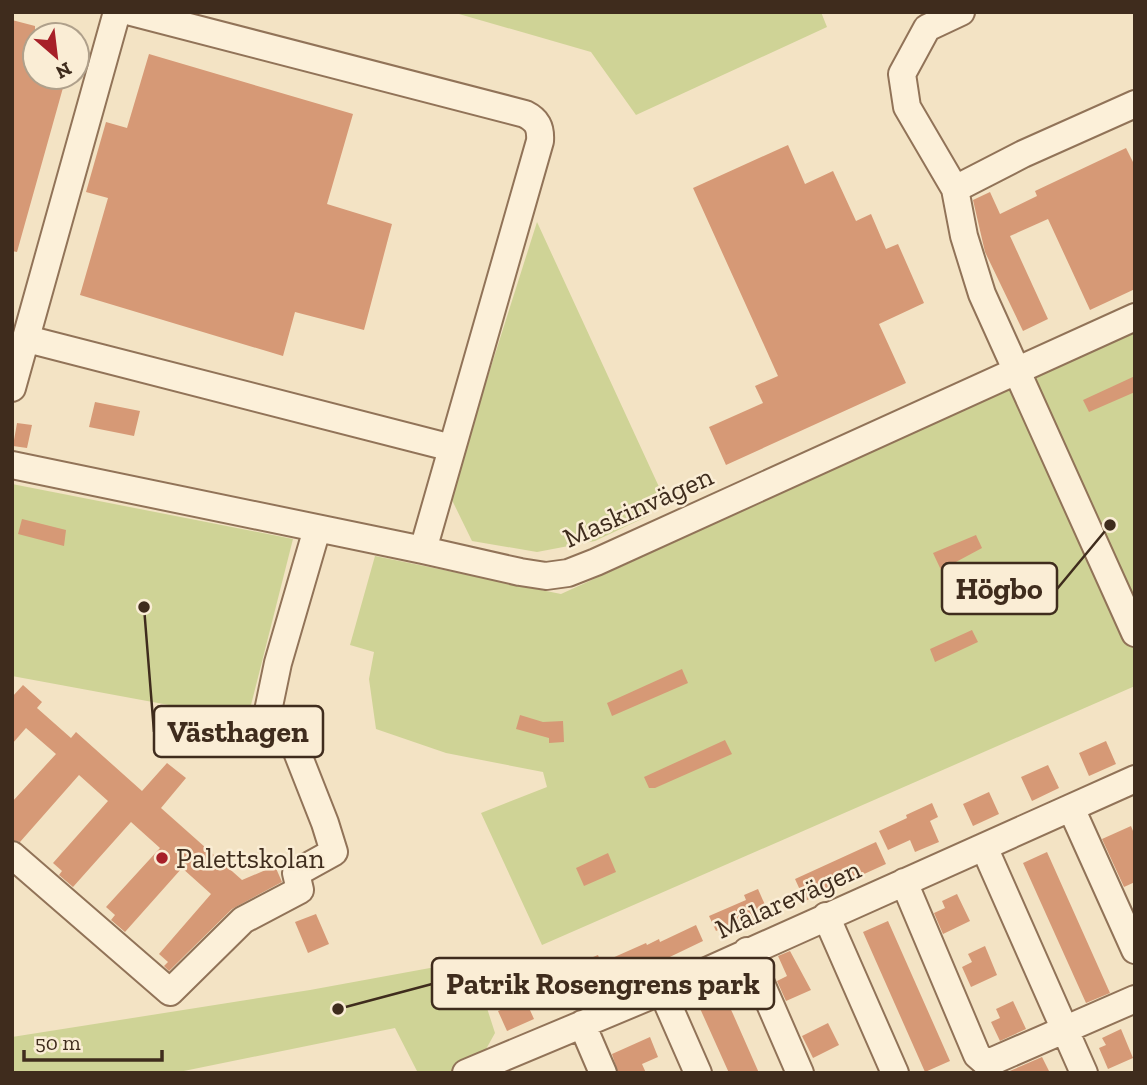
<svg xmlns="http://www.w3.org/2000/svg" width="1147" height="1085" font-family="'Zilla Slab',serif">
	<rect width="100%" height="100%" fill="#f3e3c4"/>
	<path fill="#cfd396" d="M452,12H821L827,27L636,115L591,52Z
		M537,222L660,489L650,515L595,541L537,552L472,541L450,496Z
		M1135,332V686L542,945L481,813L547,787L543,772L446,753L376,729L369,679L374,652L350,645L375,556L561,594Z
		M12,484L293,539L249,713L185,708L12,676Z
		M430,968L475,971L495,1033L480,1060L486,1073H418L395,1028L174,1073H12V1037L310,990Z"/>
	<path fill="#d69976" d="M12,20L35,26V77H66L17,252L12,251Z
		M149,54L353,114L327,204L392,224L364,330L295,312L283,356L80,295L108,198L86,192L106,122L127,128Z
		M788,145L805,184L833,171L856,221L871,214L886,249L898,244L924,303L879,324L906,383L726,465L709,427L763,403L755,386L778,376L693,188Z
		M1126,148L1135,166V289L1090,310L1048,219L1010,236L1048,319L1023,331L985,252L973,200L990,192L1000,214L1037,196L1035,191Z
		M1135,376V392L1089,412L1083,400Z
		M95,402L140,411L134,436L89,427Z
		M17,423L32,425L27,448L13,446Z
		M22,519L66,530L64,546L18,534Z
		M976,535L982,548L941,570L933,553Z
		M972,630L978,642L935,662L930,649Z
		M682,669L688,683L612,716L607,703Z
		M23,685L42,702L37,708L71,738L76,732L142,791L167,763L186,778L161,808L242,880L275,866L282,882L232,909L169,971L164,966L168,962L159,954L211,894L182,868L125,932L111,920L115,915L106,907L160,848L131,822L73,887L59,875L62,871L53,863L108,801L79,775L20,842L12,840V802L56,754L26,728L12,744V697Z
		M520,715L543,722L563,721L564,742L549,743V738L516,729Z
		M725,740L732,754L655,788H649L644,777Z
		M1106,741L1116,764L1089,776L1079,753Z
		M1048,765L1059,788L1032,801L1021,777Z
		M989,792L999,814L973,826L963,804Z
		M932,803L938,817L930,821L939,842L915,852L910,840L888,850L879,831L907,818L906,815Z
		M1131,826L1135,836V882L1124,887L1102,839Z
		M876,842L886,864L805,901L795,879Z
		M1047,852L1110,993L1086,1003L1023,863Z
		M608,853L616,872L584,886L576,868Z
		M758,889L769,914L740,928L737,921L716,931L709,916L746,900L744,895Z
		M957,894L970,921L943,934L934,913L945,908L942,901Z
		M316,914L329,944L308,953L295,922Z
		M888,921L950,1061L925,1072L863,932Z
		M696,925L703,941L624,979L623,976L591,990L593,993L566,1005L557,983L570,977L566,968L598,955L601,963L646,943L647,945L659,939L660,942Z
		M985,946L997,975L971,987L962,967L972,962L968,954Z
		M790,951L811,990L786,1001L777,981L787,976L778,956Z
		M521,990L534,1019L507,1031L498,1011L508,1007L504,998Z
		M723,993L733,1014L759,1073H729L698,1004Z
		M1013,1001L1026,1029L1000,1041L991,1022L1000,1018L996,1009Z
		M828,1023L839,1045L813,1058L802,1036Z
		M1121,1029L1133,1058L1108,1069L1099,1048L1106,1045L1102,1038Z
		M650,1037L658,1057L642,1064L646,1073H618L612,1054Z
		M1042,1057L1050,1073H1005Z"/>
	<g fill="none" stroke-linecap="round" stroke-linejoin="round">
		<defs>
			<path id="minor" d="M131,12L525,114C537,120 541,127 540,141L423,550
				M961,12L927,28L902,74L907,107L955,189L964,236L982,294L1135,633
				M955,189L1023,154L1135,104
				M27,339L452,448
				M12,388L117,12
				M12,465L423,550L520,572L546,576L568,573L596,562L1135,317
				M1071,808L1135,950
				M984,847L1084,1073
				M12,855L170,992L243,920L300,890L296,873L334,852L325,823L288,729L268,711L278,663L317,529
				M904,882L977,1055L985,1062L995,1060L1135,999
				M826,916L895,1073
				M747,951L800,1073
				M662,991L698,1073
				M582,1024L603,1073
				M466,1073L662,991L1135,779"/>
		</defs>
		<use href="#minor" stroke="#917358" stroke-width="30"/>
		<use href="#minor" stroke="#fcf0d9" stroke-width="26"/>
	</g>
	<circle fill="#a72028" stroke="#faedd5" stroke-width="2.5" cx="162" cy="858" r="7"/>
	<g text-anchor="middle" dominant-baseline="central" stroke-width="5" stroke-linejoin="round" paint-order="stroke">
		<g font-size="28" fill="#3f2c1d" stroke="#faedd5">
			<text transform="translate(638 507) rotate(-24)">Maskinvägen</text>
			<text transform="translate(788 899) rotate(-24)">Målarevägen</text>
		</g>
		<g font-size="28" fill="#3f2c1d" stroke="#faedd5" text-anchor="start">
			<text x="176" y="858">Palettskolan</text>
		</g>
	</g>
	<path fill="none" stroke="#3f2c1d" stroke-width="2.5" d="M1110 525L1057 589M144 607L154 732M338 1009L432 984"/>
	<g fill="#3f2c1d" stroke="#faedd5" stroke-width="2.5">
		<circle cx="1110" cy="525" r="7"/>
		<circle cx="144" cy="607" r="7"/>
		<circle cx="338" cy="1009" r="7"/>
	</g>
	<g fill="#faedd5" stroke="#3f2c1d" stroke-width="2.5">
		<rect x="942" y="563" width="115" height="51" rx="7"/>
		<rect x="154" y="706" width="169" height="51" rx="7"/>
		<rect x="432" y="958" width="342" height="51" rx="7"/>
	</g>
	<g font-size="30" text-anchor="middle" font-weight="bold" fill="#3f2c1d">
		<text x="999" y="599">Högbo</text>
		<text x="238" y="742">Västhagen</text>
		<text x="603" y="994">Patrik Rosengrens park</text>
	</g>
	<rect width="1147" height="1085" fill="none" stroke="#3f2c1d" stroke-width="28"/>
	<g transform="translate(56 56) rotate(152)"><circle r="33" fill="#faedd5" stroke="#afa08b" stroke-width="2"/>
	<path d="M0-5L12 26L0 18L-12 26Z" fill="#a72028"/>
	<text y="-10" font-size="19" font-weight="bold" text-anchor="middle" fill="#3f2c1d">N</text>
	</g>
	<path d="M24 1050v10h138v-10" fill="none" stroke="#3f2c1d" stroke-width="3.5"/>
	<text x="35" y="1050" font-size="21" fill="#3f2c1d" stroke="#faedd5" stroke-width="5" paint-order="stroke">50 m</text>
</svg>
